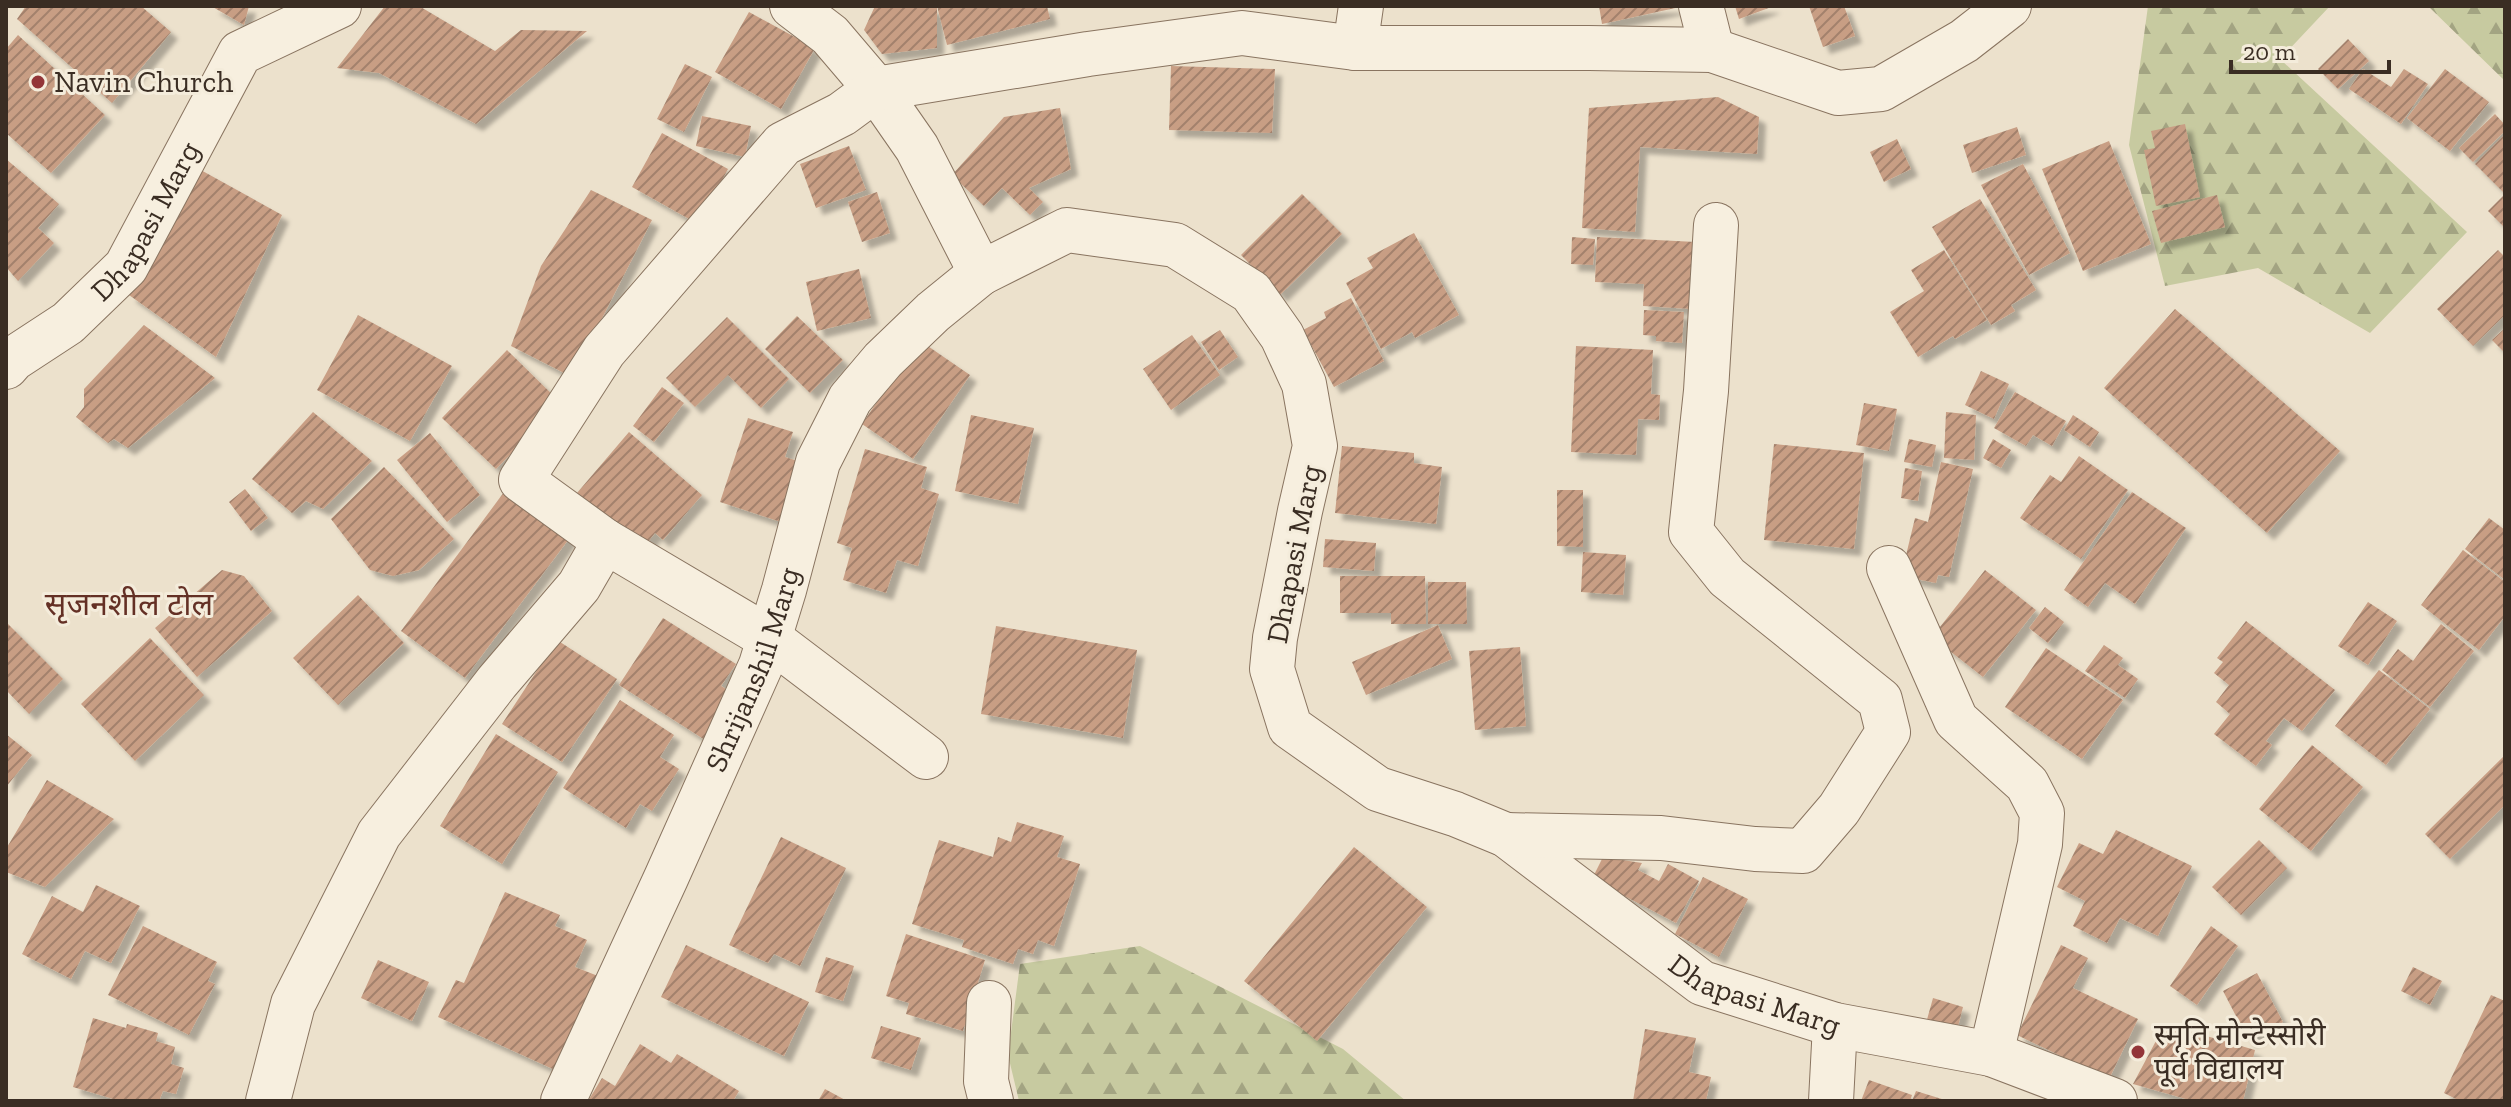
<svg xmlns="http://www.w3.org/2000/svg" width="2511" height="1107" font-family="'Zilla Slab','Noto Sans Devanagari',serif">
	<defs>
		<pattern id="forest-firs" width="22" height="20" patternUnits="userSpaceOnUse" patternTransform="scale(2)"><rect width="22" height="20" fill="#c7caa0"/><path d="M5 1l3.5 6h-7zM16 11l3.5 6h-7z" fill="#a3a482"/></pattern>
		<pattern id="building-hatch" width="6" height="6" patternUnits="userSpaceOnUse" patternTransform="scale(2)"><rect width="6" height="6" fill="#c89e84"/><path d="M-1 1l2-2M0 6l6-6M5 7l2-2" fill="none" stroke="#a3816c"/></pattern>
		<filter id="shadow"><feDropShadow dx="7" dy="7" stdDeviation="2" flood-color="#0004"/></filter>
	</defs>
	<rect width="100%" height="100%" fill="#ece1cc"/>
	<path fill="url(#forest-firs)" d="M2148,6H2330L2280,59L2467,232L2370,333L2258,268L2165,286L2129,145Z
		M2428,6H2505V81Z
		M1140,946L1343,1049L1406,1101H1019L1008,1055L1020,964Z"/>
	<path fill="url(#building-hatch)" filter="url(#shadow)" d="M26,6H141L171,32L112,103L17,19Z
		M211,6H249L244,25Z
		M385,6H419L495,51L521,30L587,31L476,124L379,73L337,68Z
		M875,6L937,7V48L882,54L864,30Z
		M937,6H1047L1050,19L947,45Z
		M1599,6H1680V7L1602,24Z
		M1735,6H1774L1739,19Z
		M1809,6H1844L1855,36L1823,47Z
		M749,12L815,48L781,109L715,72Z
		M18,35L105,115L51,173L6,133V49Z
		M2348,39L2369,61L2338,89L2318,69Z
		M685,64L712,77L684,132L657,119Z
		M1171,66L1275,69L1272,133L1169,130Z
		M2363,69L2391,87L2404,69L2428,84L2401,124L2349,89Z
		M2445,69L2489,102L2450,151L2407,118Z
		M1718,97L1759,117L1757,154L1640,147L1635,232L1582,228L1589,108Z
		M1060,108L1071,169L1029,188L1043,202L1030,215L1002,188L984,206L952,175L1004,117Z
		M2495,114L2505,125V131L2473,162L2459,148Z
		M702,116L751,126L745,157L696,146Z
		M2185,124L2200,197L2156,206L2144,150L2155,148L2151,131Z
		M2017,127L2026,155L1972,173L1963,145Z
		M662,133L728,169L698,224L632,187Z
		M2505,134V228L2488,211L2505,194L2475,164Z
		M1897,139L1911,169L1884,182L1870,152Z
		M2109,141L2151,244L2083,271L2042,169Z
		M849,146L866,190L816,208L800,164Z
		M6,159L59,204L38,228L54,243L18,281L6,267Z
		M2023,164L2070,253L2029,275L1981,185Z
		M199,169L282,215L216,357L129,295Z
		M591,190L652,220L572,377L511,346L541,266Z
		M877,192L890,233L862,242L848,202Z
		M1302,194L1342,234L1280,295L1241,255Z
		M2217,195L2225,227L2161,243L2152,211Z
		M1980,199L2036,290L2011,305L2015,311L1991,325L1932,227Z
		M1414,233L1459,315L1415,338L1412,332L1381,349L1346,283L1373,268L1367,258Z
		M1572,237L1595,239L1593,265L1571,264Z
		M1597,237L1696,242L1692,309L1643,306L1644,284L1595,282Z
		M1944,250L1987,320L1955,339L1953,336L1918,357L1890,312L1924,291L1911,270Z
		M2498,250L2505,257V315L2473,346L2437,309Z
		M859,269L871,318L817,331L806,282Z
		M1351,298L1384,361L1334,387L1303,330L1326,318L1324,312Z
		M2175,309L2340,451L2267,533L2104,388Z
		M1644,310L1684,312L1682,343L1656,341V336L1643,335Z
		M358,315L452,366L410,441L317,390Z
		M797,316L843,360L810,393L765,349Z
		M727,317L789,379L761,408L728,375L695,407L666,378Z
		M144,325L215,378L128,448L114,439L108,443L76,417L84,407V389Z
		M2505,328V353L2492,340Z
		M1220,330L1238,357L1219,370L1201,342Z
		M1192,335L1220,375L1171,410L1143,369Z
		M919,340L970,375L913,459L862,424Z
		M1576,346L1653,350L1651,394L1660,395L1659,420L1638,419L1636,455L1571,452Z
		M507,350L561,403L496,469L442,418Z
		M1981,371L2009,384L1994,419L1965,405Z
		M662,387L684,403L654,442L633,426Z
		M2015,392L2066,421L2052,446L2033,435L2026,446L1994,428Z
		M1864,403L1897,409L1889,451L1856,445Z
		M313,412L372,461L323,509L306,501L292,513L252,479Z
		M1946,412L1976,415L1974,460L1944,458Z
		M971,415L1034,428L1018,504L955,491Z
		M2073,415L2099,432L2090,447L2064,430Z
		M748,418L793,432L785,457L807,464L787,524L720,502Z
		M629,432L702,495L663,540L655,533L642,549L577,493Z
		M430,433L480,495L447,522L397,460Z
		M1909,439L1936,445L1932,467L1904,462Z
		M1993,439L2011,450L2001,468L1983,458Z
		M1774,444L1864,453L1854,549L1764,540Z
		M1342,446L1414,453V463L1442,467L1436,524L1335,513Z
		M865,449L927,467L921,488L939,494L918,566L897,560L886,593L843,580L852,548L837,543Z
		M2079,456L2128,490L2081,559L2020,518L2050,475L2061,482Z
		M1941,462L1973,469L1949,577L1938,575L1936,583L1901,576L1915,518L1928,522Z
		M384,467L454,539L419,570L393,576L370,570L331,519Z
		M1905,468L1922,471L1918,501L1901,498Z
		M513,480L577,528L465,678L401,631Z
		M245,489L268,518L251,531L229,502Z
		M1557,490H1583V547L1557,546Z
		M2132,492L2186,528L2135,604L2105,583L2088,607L2064,590Z
		M2489,518L2505,530V580L2465,549Z
		M1325,539L1376,543L1374,571L1323,567Z
		M2463,550L2505,582V616L2479,650L2421,605Z
		M1583,552L1626,555L1623,595L1581,592Z
		M222,570L244,576L272,611L197,677L155,628Z
		M1985,570L2036,610L1983,677L1932,637Z
		M1340,576H1425L1426,624H1391V613H1340Z
		M1428,582H1466L1467,624H1428Z
		M358,595L404,643L338,705L293,658Z
		M2368,602L2397,621L2368,665L2338,646Z
		M2045,607L2064,622L2048,643L2029,628Z
		M663,618L736,664L721,686L734,694L705,740L619,685Z
		M2246,621L2335,690L2302,731L2284,718L2266,741L2272,745L2256,766L2214,734L2230,714L2216,702L2229,685L2214,673L2223,662L2217,658Z
		M6,622L63,679L29,714L6,690Z
		M2441,624L2474,651L2430,707L2382,670L2398,649L2413,661Z
		M1438,625L1452,659L1366,695L1352,662Z
		M996,626L1137,650L1123,738L981,714Z
		M150,638L204,695L135,761L81,704Z
		M557,640L617,679L562,762L502,724Z
		M2104,645L2123,658L2118,665L2138,679L2125,698L2085,671Z
		M1520,647L1526,726L1475,730L1469,651Z
		M2046,648L2123,700L2082,759L2005,707Z
		M2379,670L2430,709L2386,765L2335,726Z
		M620,700L674,735L660,757L679,769L652,811L640,804L626,828L563,788Z
		M6,734L32,755L6,787Z
		M496,734L558,772L502,864L440,826Z
		M2312,745L2363,787L2311,851L2259,809Z
		M2505,755V805L2450,859L2425,834Z
		M47,780L114,819L45,887L6,872V849Z
		M1017,822L1064,836L1057,857L1080,864L1054,946L1038,940L1033,954L1018,949L1013,964L962,947L964,940L912,924L939,840L993,857L998,837L1011,842Z
		M2116,830L2192,866L2158,936L2120,918L2107,943L2073,926L2085,901L2057,887L2079,843L2103,854Z
		M781,837L846,868L800,966L774,954L768,963L729,945Z
		M2259,840L2287,868L2241,915L2212,887Z
		M1354,847L1427,907L1317,1041L1244,981Z
		M1603,857L1642,863L1638,870L1659,881L1668,864L1699,881L1676,923L1592,879Z
		M1703,877L1748,899L1719,957L1675,934Z
		M96,885L140,906L111,963L85,951L71,979L22,954L52,896L83,912Z
		M505,892L560,915L555,926L587,940L575,967L598,976L555,1070L438,1017L456,980L464,983Z
		M143,926L217,962L208,981L215,984L189,1035L108,995Z
		M2211,926L2238,946L2197,1005L2170,986Z
		M906,934L985,960L963,1031L906,1014L909,1003L886,996Z
		M686,945L809,1002L784,1056L661,997Z
		M2061,945L2088,958L2073,988L2138,1019L2109,1079L2017,1035Z
		M826,957L854,966L843,1001L815,992Z
		M378,960L429,982L412,1021L361,998Z
		M2413,967L2442,981L2430,1005L2401,991Z
		M2257,973L2283,1022L2249,1041L2223,991Z
		M2491,995L2505,1001V1101H2460L2444,1093Z
		M1933,998L1963,1007L1954,1042L1923,1034Z
		M93,1018L126,1028L127,1024L158,1033L156,1041L175,1047L171,1064L184,1068L176,1094L163,1091L159,1101H120L73,1087Z
		M2165,1024L2255,1050L2243,1101H2193L2133,1084Z
		M881,1026L921,1038L911,1070L871,1058Z
		M1645,1029L1696,1038L1689,1072L1711,1077L1706,1101H1633Z
		M640,1044L671,1063L677,1054L739,1091L733,1101H588L602,1078L615,1086Z
		M1869,1080L1912,1095L1910,1101H1861Z
		M825,1089L847,1101H818Z
		M1916,1091L1945,1100V1101H1912Z"/>
	<g fill="none" stroke-linecap="round" stroke-linejoin="round">
		<defs>
			<g id="minor">
				<path id="s1" d="M792,6L830,35L876,89L917,148L981,273L1067,230L1175,245L1251,292L1282,336L1304,384L1315,446L1300,511L1275,638L1272,669L1290,727L1378,789L1455,814L1506,835L1702,983L1835,1025L1991,1054L2115,1101"/>
				<path d="M1701,6L1712,50"/>
				<path d="M1355,48L1361,6"/>
				<path id="s2" d="M6,367L13,359L68,323L126,267L240,53L339,6"/>
				<path d="M605,541L769,638L926,757"/>
				<path d="M1889,568L1956,720L2027,784L2042,813L2040,844L1991,1054"/>
				<path d="M1506,835L1661,838L1755,849L1803,851L1839,809L1888,732L1880,700L1727,577L1691,532L1706,391L1716,225"/>
				<path d="M989,1003L986,1081L991,1101"/>
				<path d="M268,1101L293,1004L379,834L497,682L579,586L605,541L521,480L604,351L783,144L842,114L876,89L1088,54L1242,33L1355,48H1589L1712,50L1838,93L1881,89L1964,41L2009,6"/>
				<path id="s3" d="M563,1101L666,878L761,665L784,590L818,462L850,399L883,360L933,312L981,273"/>
				<path d="M1831,1101L1835,1025"/>
			</g>
		</defs>
		<use href="#minor" stroke="#897460" stroke-width="46"/>
		<use href="#minor" stroke="#f7efdf" stroke-width="44"/>
	</g>
	<g fill="#933538" stroke="#f4ecdb" stroke-width="3">
		<circle cx="38" cy="82" r="8"/>
		<circle cx="2138" cy="1052" r="8"/>
	</g>
	<g text-anchor="middle" dominant-baseline="central" stroke-width="6" stroke-linejoin="round" paint-order="stroke">
		<g font-size="30" fill="#3a2d23" stroke="#f4ecdb" text-anchor="start">
			<text x="54" y="82">Navin Church</text>
			<text x="2154" y="1035">स्मृति मोन्टेस्सोरी<tspan x="2154" dy="34">पूर्व विद्यालय</tspan></text>
		</g>
		<g font-size="30" fill="#3a2d23" stroke="#f4ecdb">
			<text stroke="none"><textPath href="#s2" startOffset="206">Dhapasi Marg</textPath></text>
			<text transform="translate(1294 554) rotate(-79)">Dhapasi Marg</text>
			<text stroke="none"><textPath href="#s3" startOffset="472">Shrijanshil Marg</textPath></text>
			<text stroke="none"><textPath href="#s1" startOffset="1626">Dhapasi Marg</textPath></text>
		</g>
		<g font-size="32" fill="#643025" stroke="#f4ecdb">
			<text x="129" y="604">सृजनशील टोल</text>
		</g>
	</g>
	<rect width="2511" height="1107" fill="none" stroke="#3a2d23" stroke-width="16"/>
	<path d="M2231 60v12h158v-12" fill="none" stroke="#3a2d23" stroke-width="4"/>
	<text x="2243" y="60" font-size="24" fill="#3a2d23" stroke="#f4ecdb" stroke-width="6" paint-order="stroke">20 m</text>
</svg>
